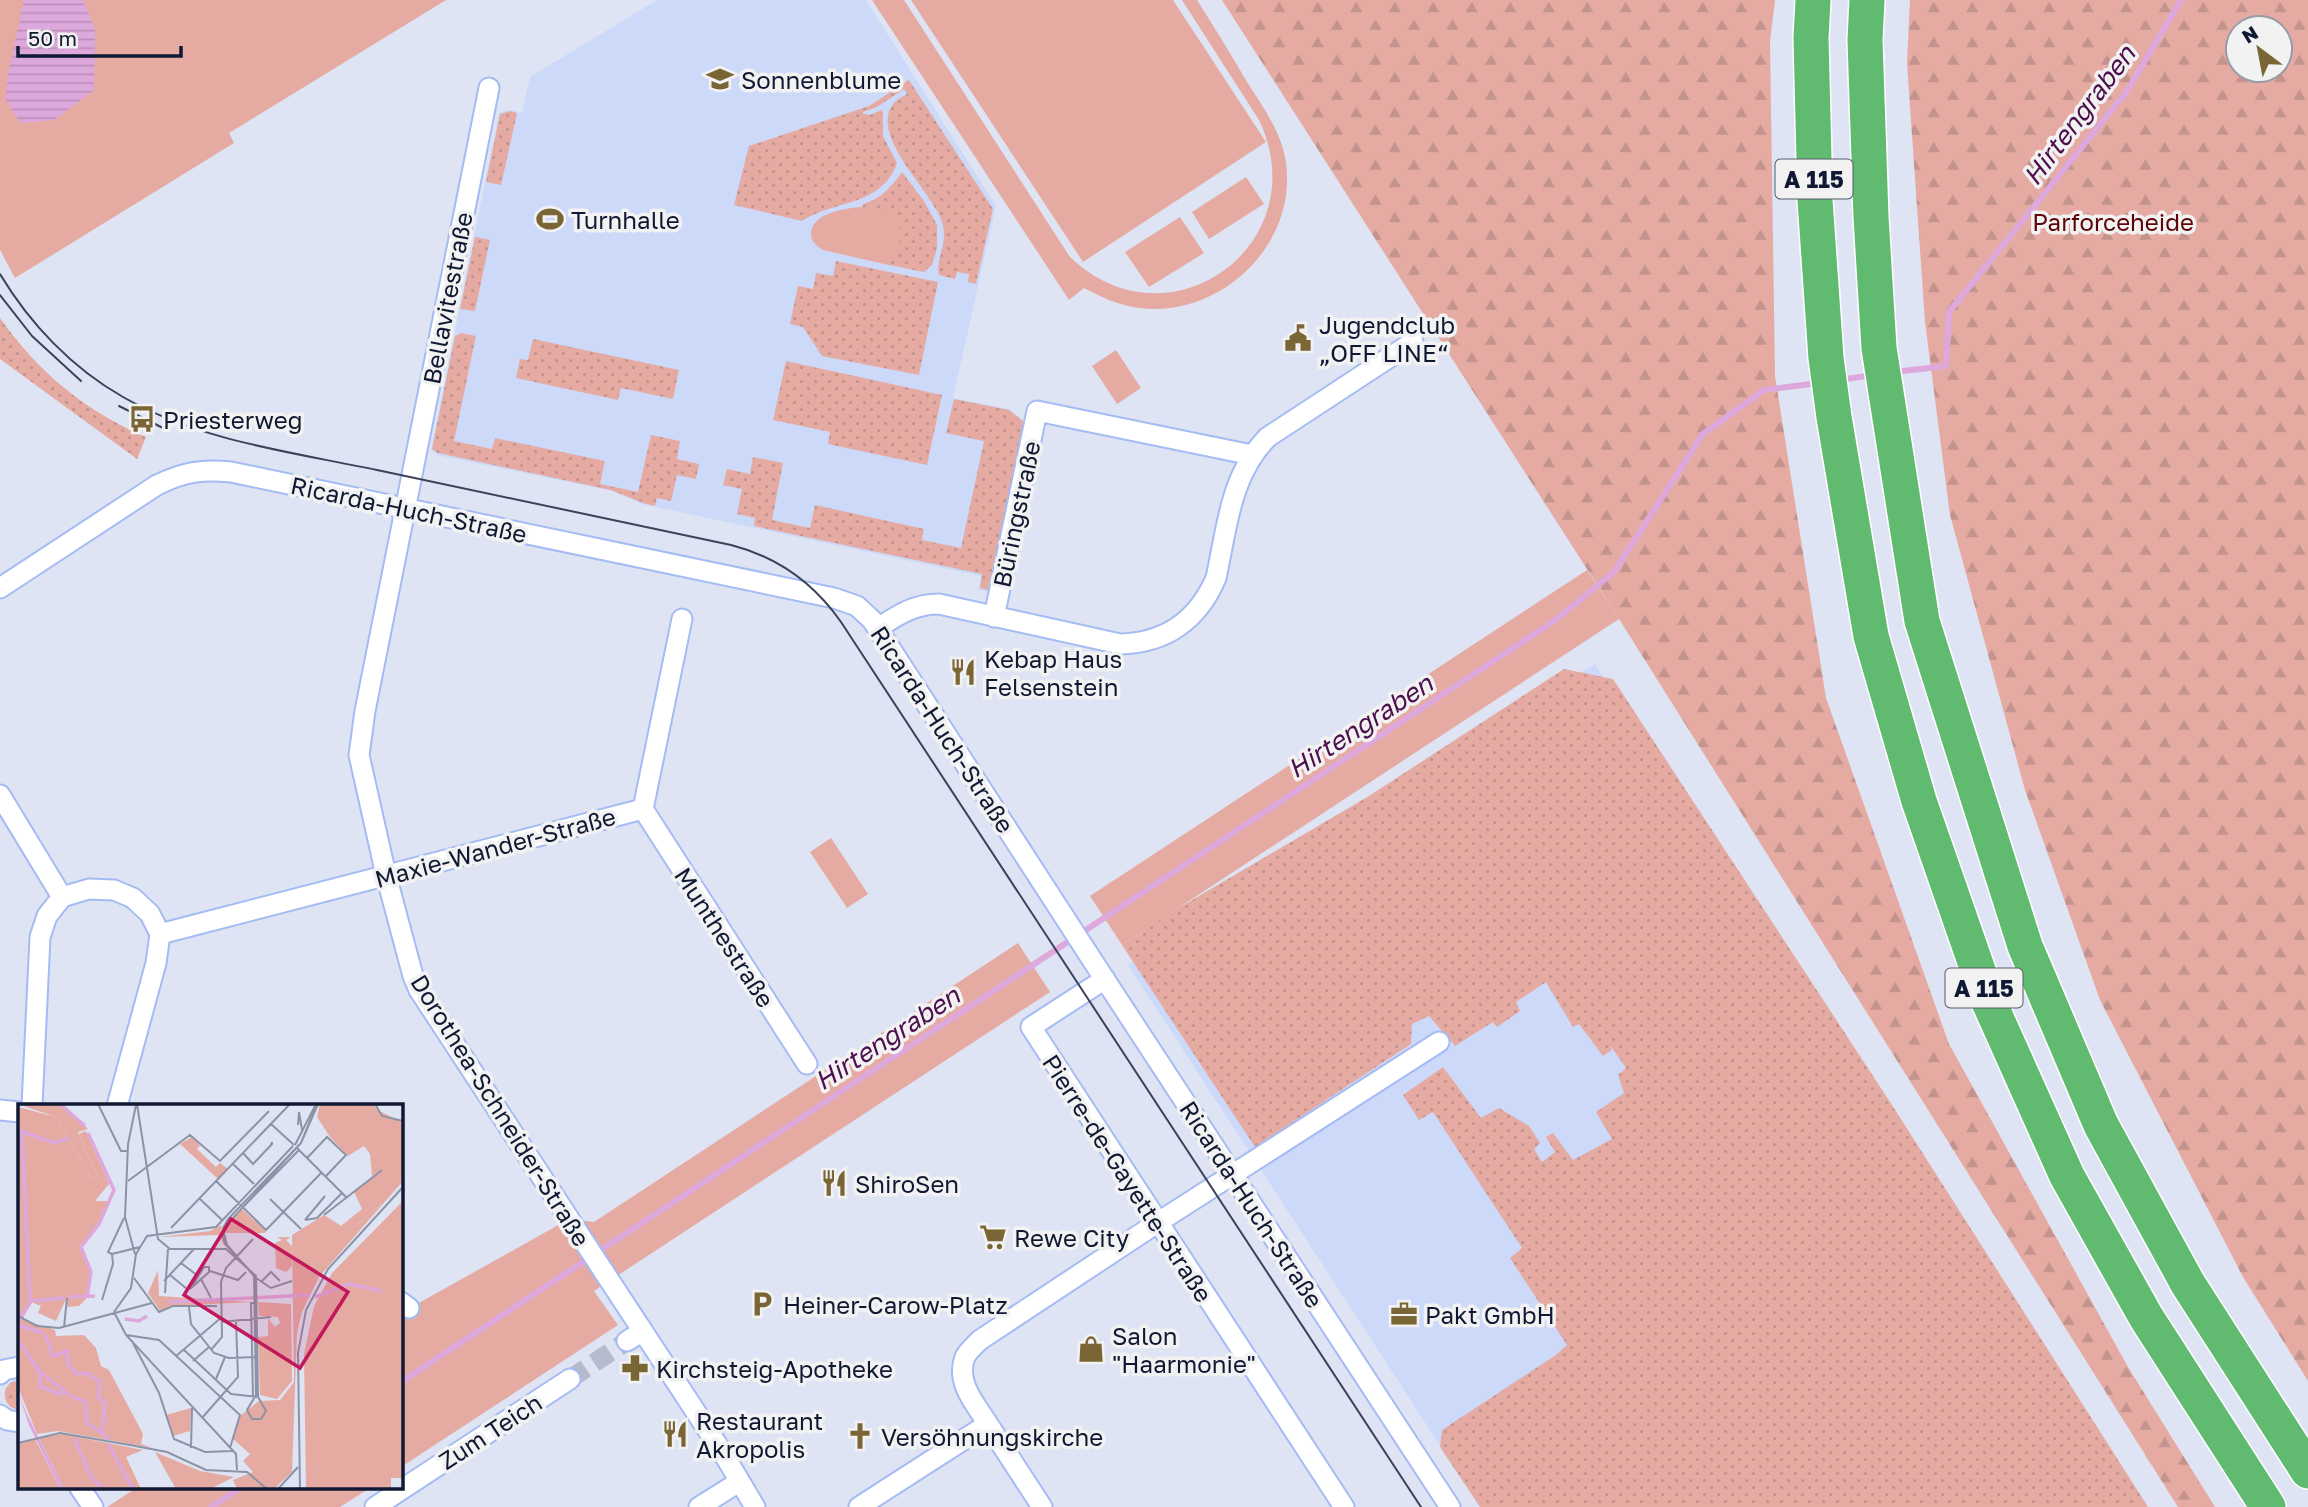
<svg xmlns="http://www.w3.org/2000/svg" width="2308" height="1507" font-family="'Golos Text',sans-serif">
	<defs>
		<pattern id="grass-dots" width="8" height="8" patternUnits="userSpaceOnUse" patternTransform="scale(1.75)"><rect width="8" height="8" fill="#e5aba3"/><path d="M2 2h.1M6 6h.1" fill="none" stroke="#c3938d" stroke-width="1.8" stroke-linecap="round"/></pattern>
		<pattern id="forest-firs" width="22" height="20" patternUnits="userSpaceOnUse" patternTransform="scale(1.75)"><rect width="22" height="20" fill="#e5aba3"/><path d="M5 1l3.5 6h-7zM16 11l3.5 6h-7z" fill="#c3938d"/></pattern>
		<pattern id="water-rules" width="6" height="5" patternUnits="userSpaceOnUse" patternTransform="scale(1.75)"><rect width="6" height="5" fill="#dda8db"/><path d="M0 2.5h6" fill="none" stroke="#bd90bc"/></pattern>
	</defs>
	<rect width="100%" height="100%" fill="#dee4f3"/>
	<path fill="#ccd9f9" d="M657,0H866L996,206L953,398L1009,409L1025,422L990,592L979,590L981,576L642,504L612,491L437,455L431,450L499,113L509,110L522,113L530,77Z
		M1595,664L2118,1507H1480L1128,965Z"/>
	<path fill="url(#grass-dots)" d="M909,80L993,209L976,284L968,282L969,274L957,272L955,279L939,275C935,258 949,243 942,222C933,192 867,135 894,103C897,99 903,97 907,94L904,89L877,107L863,112V114L870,115L881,110L883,112V136L897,163C881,207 837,199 802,221L734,205L749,146L869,106Z
		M510,111L517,113L501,185L486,182L500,114Z
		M902,172L924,201L937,225V248L932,265L924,272L884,264L885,260L893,254L862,207L863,204C882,198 890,188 902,172Z
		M475,237L490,240L475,311L460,309Z
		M836,261L938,282L919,375L822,356L803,327L790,324L798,286L813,289L816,273L833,276Z
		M0,318C38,372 85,411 146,437L137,459L0,359Z
		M461,333L476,336L454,441L492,449L495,438L605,461L600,484L638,492L651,435L680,441L677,459L699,464L696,479L677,475L671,501L657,498L655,506L643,503L611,490L438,453L432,449L455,336Z
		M533,339L679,370L673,399L621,388L618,400L516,378L520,359L528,360Z
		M786,361L942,395L927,465L828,444L830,432L773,420Z
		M954,399L1009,410L1024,422L988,590L980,588L982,574L754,526L755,518L737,514L742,489L723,485L727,469L750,474L753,457L783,463L772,520L810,528L815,505L924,529L922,540L961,548L984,441L946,433Z
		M1564,669L1613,679L1892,1105L2148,1507H1480L1440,1447L1442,1430L1556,1355L1567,1345L1510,1258L1522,1248L1433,1112L1419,1120L1403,1095L1443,1067L1481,1118L1499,1108L1529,1126L1540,1143L1534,1149L1542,1162L1555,1152L1546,1137L1553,1133L1573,1160L1612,1139L1596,1112L1624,1093L1618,1075L1626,1068L1610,1045L1612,1050L1603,1056L1579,1024L1573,1027L1546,982L1516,1002L1520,1011L1497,1027L1493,1022L1455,1046L1429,1016L1412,1024L1411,1044L1255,1147L1122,945L1175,910L1369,796Z
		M19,1380V1410C0,1407 0,1382 19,1380Z"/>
	<path fill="url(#forest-firs)" fill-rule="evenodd" d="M1222,0H1775L1770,41L1775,376L1826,698L1949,1044L2128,1367L2215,1507H2178L1619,619Z
		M1910,0H2308V1381L2243,1277L2100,1000L2025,790L1950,515L1925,322L1907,63ZM2238,28H2280V70H2238Z"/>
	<path fill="#e5aba3" d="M0,0H446L229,133L234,143L15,278L0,250Z
		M872,0H904L1070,257C1169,352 1318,244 1259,120L1182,0H1197C1214,27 1231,54 1247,82C1262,106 1279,128 1285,157C1300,236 1232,309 1154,309C1128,309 1106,300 1084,288L1069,300Z
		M911,0H1173L1266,142L1083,262Z
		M1246,177L1264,204L1209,239L1192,212Z
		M862,207C884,208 910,219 898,246C895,254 888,257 884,264L823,250C816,246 811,241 811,233C812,213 846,208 862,207Z
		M1180,217L1204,253L1149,287L1125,252Z
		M1116,350L1141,388L1117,404L1092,366Z
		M1587,570L1619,619L1122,945L1090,896Z
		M831,838L868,894L847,908L810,852Z
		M1018,943L1050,992L594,1291L618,1325L401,1467V1313L569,1219L594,1222Z
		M136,1488H370L340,1507H107Z"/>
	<path fill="url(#water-rules)" d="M24,0H83L95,29L94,90L54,120L20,123L5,99L8,75Z"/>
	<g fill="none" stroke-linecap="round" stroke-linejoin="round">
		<path stroke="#dda8db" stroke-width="6" d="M1894,372L1946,366L1949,312L2127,91L2181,0
			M1839,380L1873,375
			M401,1382L1554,621L1614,572L1703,434L1764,390L1818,383
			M211,1507L240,1488"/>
		<path stroke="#b5bbcd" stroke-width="19" stroke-dasharray="19 10" stroke-linecap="butt" d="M570,1379L627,1341"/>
		<defs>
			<path id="minor" d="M489,88L365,711L359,755L386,875L413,976L419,990L726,1458L755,1507
				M0,588L157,485C184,472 201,469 231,472L834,598L857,606L872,620L1098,969L1450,1507
				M994,617L1037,411L1252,455
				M878,628C898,615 914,604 939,604L1120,644C1166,643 1198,620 1216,578C1227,528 1230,475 1268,437L1413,342
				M0,795L62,897
				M643,809L807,1064
				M160,934L643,809L682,619
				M1105,979L1031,1027L1344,1507
				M32,1106L40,937L47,916L62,897L89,889L114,890L133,898L150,914L160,934L156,963L117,1106
				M0,1110L19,1112
				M401,1302L409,1308
				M627,1341L643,1331
				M0,1374L4,1370L19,1367
				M0,1415L7,1420L19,1422
				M988,1424L1042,1507
				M80,1488L93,1507
				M375,1507L570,1379
				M699,1507L739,1482
				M859,1507L988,1424C976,1405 955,1382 965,1357C968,1351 975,1345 980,1340L1157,1223L1439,1042"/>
			<path id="motorway" d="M1813,0L1811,38L1815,200L1826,358L1834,417L1871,636L1919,801L1989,1002L2067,1176L2146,1317L2268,1507
				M1867,0L1865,40L1871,217L1879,348L1922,621L2025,946L2101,1125L2188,1284L2308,1471"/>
		</defs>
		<use href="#minor" stroke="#a4bbf3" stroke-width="23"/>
		<use href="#motorway" stroke="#fff" stroke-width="38"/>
		<use href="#minor" stroke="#fff" stroke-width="19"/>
		<use href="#motorway" stroke="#60ba6f" stroke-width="35"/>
		<path stroke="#3b435b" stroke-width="2" d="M0,274C30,324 72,368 123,397C200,441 291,452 377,470C495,495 613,520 731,545C778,557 813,582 841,622L1421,1507
			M0,295L32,336L81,381
			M119,406L163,428"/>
	</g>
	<defs>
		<symbol id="school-bare" viewBox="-9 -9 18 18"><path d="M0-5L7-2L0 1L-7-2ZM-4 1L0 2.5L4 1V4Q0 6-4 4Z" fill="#7a6635" stroke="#f2f2f2" stroke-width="2.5" paint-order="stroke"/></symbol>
		<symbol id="stadium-bare" viewBox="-9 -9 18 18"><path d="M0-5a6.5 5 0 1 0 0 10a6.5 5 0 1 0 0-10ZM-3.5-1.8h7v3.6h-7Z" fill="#7a6635" stroke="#f2f2f2" stroke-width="2.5" paint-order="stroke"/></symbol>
		<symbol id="civic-bare" viewBox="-9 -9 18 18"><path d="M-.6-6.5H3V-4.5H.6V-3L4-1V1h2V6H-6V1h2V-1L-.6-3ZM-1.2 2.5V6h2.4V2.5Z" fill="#7a6635" stroke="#f2f2f2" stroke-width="2.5" paint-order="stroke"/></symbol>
		<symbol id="bus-bare" viewBox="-9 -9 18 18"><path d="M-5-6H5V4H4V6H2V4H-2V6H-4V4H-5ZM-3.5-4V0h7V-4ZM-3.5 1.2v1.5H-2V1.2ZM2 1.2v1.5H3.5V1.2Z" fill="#7a6635" stroke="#f2f2f2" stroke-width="2.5" paint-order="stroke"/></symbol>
		<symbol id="restaurant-bare" viewBox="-9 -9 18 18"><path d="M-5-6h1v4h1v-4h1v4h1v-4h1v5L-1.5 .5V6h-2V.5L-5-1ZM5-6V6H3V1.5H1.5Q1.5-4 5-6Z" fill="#7a6635" stroke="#f2f2f2" stroke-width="2.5" paint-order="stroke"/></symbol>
		<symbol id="supermarket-bare" viewBox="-9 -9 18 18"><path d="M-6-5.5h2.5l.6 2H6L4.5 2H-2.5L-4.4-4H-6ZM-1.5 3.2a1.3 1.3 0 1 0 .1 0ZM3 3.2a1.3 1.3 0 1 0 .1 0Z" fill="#7a6635" stroke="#f2f2f2" stroke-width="2.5" paint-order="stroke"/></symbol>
		<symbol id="parking-bare" viewBox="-9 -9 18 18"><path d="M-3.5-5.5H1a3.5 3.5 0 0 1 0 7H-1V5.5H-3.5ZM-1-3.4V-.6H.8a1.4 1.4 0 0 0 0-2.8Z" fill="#7a6635" stroke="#f2f2f2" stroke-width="2.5" paint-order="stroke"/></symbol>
		<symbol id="office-bare" viewBox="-9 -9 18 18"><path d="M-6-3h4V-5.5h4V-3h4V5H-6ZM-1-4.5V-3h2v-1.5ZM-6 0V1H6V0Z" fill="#7a6635" stroke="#f2f2f2" stroke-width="2.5" paint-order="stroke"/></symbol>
		<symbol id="shop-bare" viewBox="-9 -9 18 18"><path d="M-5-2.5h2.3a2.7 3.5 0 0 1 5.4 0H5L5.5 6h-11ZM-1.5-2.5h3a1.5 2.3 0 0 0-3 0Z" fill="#7a6635" stroke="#f2f2f2" stroke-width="2.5" paint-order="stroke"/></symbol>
		<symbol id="pharmacy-bare" viewBox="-9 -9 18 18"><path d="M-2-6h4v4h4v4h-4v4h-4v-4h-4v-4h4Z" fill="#7a6635" stroke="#f2f2f2" stroke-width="2.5" paint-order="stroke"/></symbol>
		<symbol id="church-bare" viewBox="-9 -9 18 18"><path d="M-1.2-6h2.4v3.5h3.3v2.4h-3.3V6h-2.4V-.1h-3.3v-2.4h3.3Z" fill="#7a6635" stroke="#f2f2f2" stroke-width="2.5" paint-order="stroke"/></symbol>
	</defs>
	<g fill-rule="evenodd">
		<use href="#school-bare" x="701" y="60" width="38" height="38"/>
		<use href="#stadium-bare" x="531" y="200" width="38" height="38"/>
		<use href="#civic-bare" x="1279" y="319" width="38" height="38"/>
		<use href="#bus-bare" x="123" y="400" width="38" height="38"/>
		<use href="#restaurant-bare" x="944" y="653" width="38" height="38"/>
		<use href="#restaurant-bare" x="815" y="1164" width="38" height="38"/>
		<use href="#supermarket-bare" x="974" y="1218" width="38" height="38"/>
		<use href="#parking-bare" x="743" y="1285" width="38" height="38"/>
		<use href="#office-bare" x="1385" y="1295" width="38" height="38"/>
		<use href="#shop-bare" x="1072" y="1330" width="38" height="38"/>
		<use href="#pharmacy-bare" x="616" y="1349" width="38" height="38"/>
		<use href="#restaurant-bare" x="656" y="1415" width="38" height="38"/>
		<use href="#church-bare" x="841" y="1417" width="38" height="38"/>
	</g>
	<g text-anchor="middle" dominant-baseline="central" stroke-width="7" stroke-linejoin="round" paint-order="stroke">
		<g fill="#f2f2f2" stroke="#545a6c" stroke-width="2">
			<rect x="1775.5" y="159.5" width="77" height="39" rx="5"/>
			<rect x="1945.5" y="968.5" width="77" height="39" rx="5"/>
		</g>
		<g font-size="23" font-weight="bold" fill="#101933">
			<text x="1814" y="179">A 115</text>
			<text x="1984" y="988">A 115</text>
		</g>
		<g font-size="24" fill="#101933" stroke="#f2f2f2" text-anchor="start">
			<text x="741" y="79">Sonnenblume</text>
			<text x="571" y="219">Turnhalle</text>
			<text x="1319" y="324">Jugendclub<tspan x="1319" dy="28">„OFF LINE“</tspan></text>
			<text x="163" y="419">Priesterweg</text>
			<text x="984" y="658">Kebap Haus<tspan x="984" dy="28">Felsenstein</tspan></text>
			<text x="855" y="1183">ShiroSen</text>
			<text x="1014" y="1237">Rewe City</text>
			<text x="783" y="1304">Heiner-Carow-Platz</text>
			<text x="1425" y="1314">Pakt GmbH</text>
			<text x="1112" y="1335">Salon<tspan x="1112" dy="28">"Haarmonie"</tspan></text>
			<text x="656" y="1368">Kirchsteig-Apotheke</text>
			<text x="696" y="1420">Restaurant<tspan x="696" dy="28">Akropolis</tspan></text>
			<text x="881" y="1436">Versöhnungskirche</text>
		</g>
		<g font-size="24" fill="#5f0406" stroke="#f2f2f2">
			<text x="2113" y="221">Parforceheide</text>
		</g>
		<g font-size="24" fill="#101933" stroke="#f2f2f2">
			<text transform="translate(447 298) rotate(-79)">Bellavitestraße</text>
			<text transform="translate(409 509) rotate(12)">Ricarda-Huch-Straße</text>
			<text transform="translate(1016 514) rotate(-78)">Büringstraße</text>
			<text transform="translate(943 729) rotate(57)">Ricarda-Huch-Straße</text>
			<text transform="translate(495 847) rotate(-15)">Maxie-Wander-Straße</text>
			<text transform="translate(725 937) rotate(57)">Munthestraße</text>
			<text transform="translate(501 1110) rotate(58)">Dorothea-Schneider-Straße</text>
			<text transform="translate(1128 1178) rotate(57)">Pierre-de-Gayette-Straße</text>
			<text transform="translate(1252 1204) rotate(57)">Ricarda-Huch-Straße</text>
			<text transform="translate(490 1431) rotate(-33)">Zum Teich</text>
		</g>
		<g font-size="26" font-style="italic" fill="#4c0e4d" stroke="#f2f2f2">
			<text transform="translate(2079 115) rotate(-53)">Hirtengraben</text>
			<text transform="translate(1360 726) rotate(-33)">Hirtengraben</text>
			<text transform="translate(887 1038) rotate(-33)">Hirtengraben</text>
		</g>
	</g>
	<g transform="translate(18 1104)">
		<rect width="385" height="385" fill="#dee4f3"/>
		<path d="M0,3L38,13L74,75L79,72L61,30L68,27L91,80L77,97H91L87,109L62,143L73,169L68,195L61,202L48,203L49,196L25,197L23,202L13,198L5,214L0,211ZM363,67V101L331,127L323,122L344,105L336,88ZM203,121L206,142L201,131L141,133L192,127ZM240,198L273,200L274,277L259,295L242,291L240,233L250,232V214L257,223L262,219L260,213L241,212ZM0,214L37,226L38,232L66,231L78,244L83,262L91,266L125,330L123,340L135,344L40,327L19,330L0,283ZM44,330L125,346L108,353L123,385H46L21,334ZM17,335L42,385H0V340ZM137,348L182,367L216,373L192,385H158Z" fill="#e5aba3"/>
		<path d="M0,0H44L70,25L60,28L79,72L74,75L38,13ZM302,0H356L358,5L385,19V77L301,173L284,208L279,229L274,368L256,385H219L215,376L235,368L225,357L232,350L215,335L222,312L241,297L262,296L276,278L274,131L306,111L331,127L363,101V66L354,72L352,50L346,42L330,52L312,33L299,13ZM385,97V374H373V385H288L286,250L296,202L314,169Z" fill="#e5aba3"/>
		<path d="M173,304L172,327L155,332L148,311Z" fill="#e5aba3"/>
		<path d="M174,33L182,41L179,45L198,63L202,59L210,65L200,75L162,40ZM224,105L248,127L247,129H205L210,117ZM259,133H273L268,136L274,142V162L268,168L258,164L257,139L264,136ZM140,166L141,192L235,198L155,202L142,207L130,189ZM48,195L38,217L20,209L25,197Z" fill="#e5aba3"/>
		<path d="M0,288L8,308L46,385H42L11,321Z" fill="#dda8db"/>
		<path fill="none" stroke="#dda8db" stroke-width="3.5" d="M42,0L67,22M0,26L36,39L51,34M4,28L12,196M51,193L77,192M69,193L73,168L63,143L81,120L96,86L70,29M297,193L331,180L364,187M151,198L292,191M0,209L4,212L13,197L47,194M107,215L121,217L129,212M0,221L25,229M28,231L34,252L49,247L50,260L59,270L69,269L82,278L80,293L87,300L84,329L91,335M0,236L21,267L52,292M21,268L23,283L45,291M54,293L67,297L69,319L84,329M56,334L73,373L85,385M90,340L115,385"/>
		<path fill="none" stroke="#8c93a6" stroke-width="2" d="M80,0L103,47H109M119,0L140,135L152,145H208L238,172L240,293L213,290L165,245M299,0L283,39L210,115L205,124V133L207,140L236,171L238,291L229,306L234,315H243L248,307L239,291L236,172L209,141L205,125L283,39L300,0M357,0L364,12L385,17M253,20L276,41M280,21L281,8L284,26M277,41L297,2M279,44L328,93M225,49L235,60L254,40V38L252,43M289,54L309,33L328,51L308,72M215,60L236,80M110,77L172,31L202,57L251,7M198,77L248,126L304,68M181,94L205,117M252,95L283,125M225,103L281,46M306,111L364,66M287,116L299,114L324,89M287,116L307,92M153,124L272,0M94,150L122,143M117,150L107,113L110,40L118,1M163,159L180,172M192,167L220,176L228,168M152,171L169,185M116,174L141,208L155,202H199M238,174L253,184L274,177M183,175L193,194M146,177L176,145M244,177L253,168L262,177M172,185L191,168V163H186L175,181M147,189L150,145M84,196L95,160L94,150L90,148L106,114M171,203L173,220L196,249L211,254L239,253M96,208L113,184L118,150L129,132L198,123L275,42M96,208L108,231L218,350L219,366M0,212L19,222L41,224L134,199M204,218L253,213M46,223L49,194M108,231L141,236L222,311L212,344M114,237L141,289L156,335L187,348L214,347M193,246L204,233L203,178L208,164L235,135M158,252L204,213M175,257L191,243M198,275L207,253M235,293L233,199H238M184,314L220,273L218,218M0,339L42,329L112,341L149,348L188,366L229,368L249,385M173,344L174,304M260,385L280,363M282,385L280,249L288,206L310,165L385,83"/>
		<path fill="#c2185b" fill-opacity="0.15" stroke="#c2185b" stroke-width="3.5" d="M213,115L330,188L282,264L166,191Z"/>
		<rect width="385" height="385" fill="none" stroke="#101933" stroke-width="3.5"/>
	</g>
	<g transform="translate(2259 49) rotate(328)"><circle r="33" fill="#f2f2f2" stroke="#989ba6" stroke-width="2"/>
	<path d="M0-5L12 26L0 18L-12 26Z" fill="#7a6635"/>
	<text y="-10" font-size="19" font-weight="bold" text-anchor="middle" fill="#101933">N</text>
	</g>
	<path d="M18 46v10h163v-10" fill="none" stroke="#101933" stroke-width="3.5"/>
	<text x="28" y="46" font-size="21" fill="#101933" stroke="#f2f2f2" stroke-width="5" paint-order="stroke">50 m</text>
</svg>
